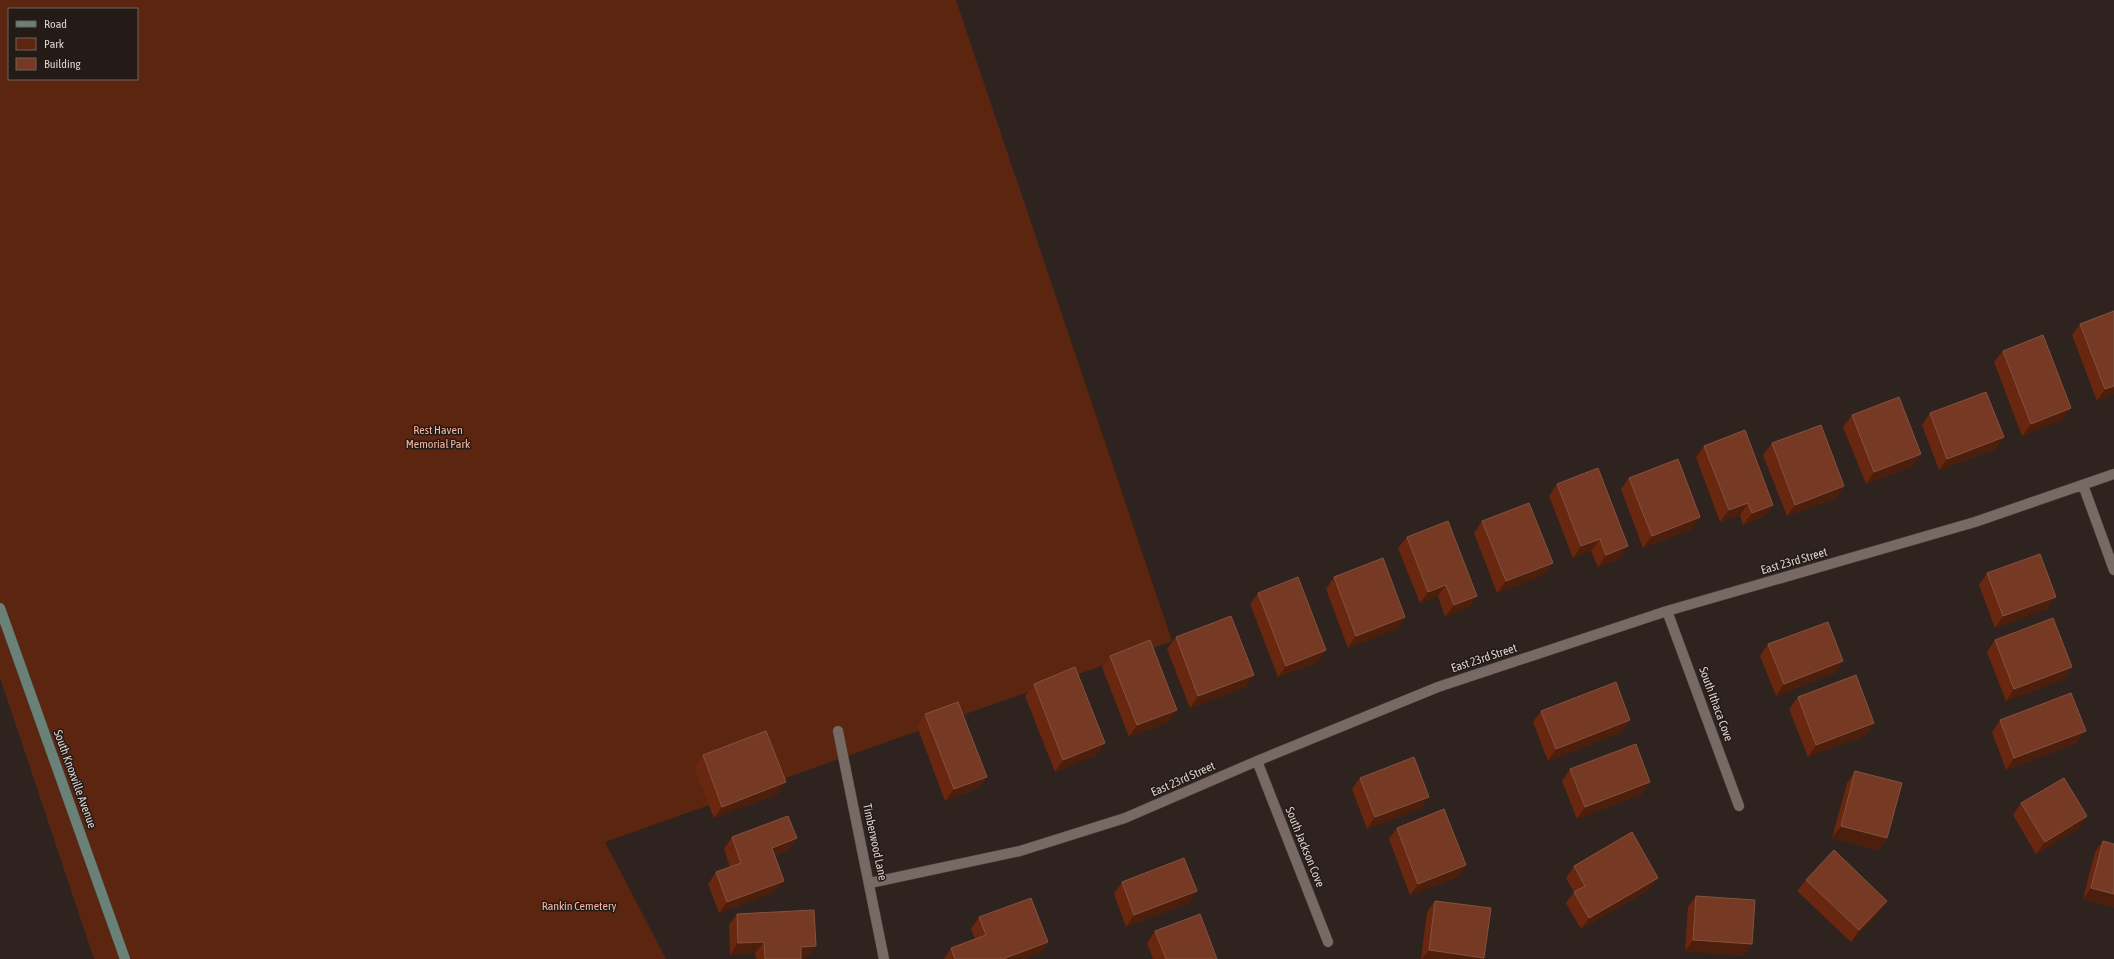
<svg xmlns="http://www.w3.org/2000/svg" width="2114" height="959" font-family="'Asap Condensed',sans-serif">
	<rect width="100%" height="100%" fill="#2e231f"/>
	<path fill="#5b2510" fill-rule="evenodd" d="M0,0H956L1172,641L605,842L666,959H94L0,678ZM9,9H137V79H9Z"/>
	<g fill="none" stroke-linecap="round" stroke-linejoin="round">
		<defs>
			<path id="street" d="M2083,485L2114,570
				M1667,611L1739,806
				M838,731L884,959
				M1257,761L1328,942
				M870,883L1020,851L1125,818L1257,761L1438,687L1667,611L1975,522L2114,474"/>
			<path id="secondary" d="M0,608L125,959"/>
		</defs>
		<use href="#street" stroke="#49403d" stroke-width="11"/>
		<use href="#secondary" stroke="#49403d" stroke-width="11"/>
		<use href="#street" stroke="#776a65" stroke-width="10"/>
		<use href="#secondary" stroke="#698177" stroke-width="10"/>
	</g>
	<path fill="#69270f" d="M2114,311V394L2097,401L2072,335L2080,324Z
		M2003,351L2063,420L2022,436L1994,362Z
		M1930,413L1996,449L1939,470L1922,425Z
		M1852,415L1921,454L1913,466L1866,484L1843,427Z
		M1772,443L1844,486L1836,498L1787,516L1763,455Z
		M1704,446L1773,505L1765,516L1743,525L1740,515L1720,522L1696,457Z
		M1629,478L1700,517L1692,529L1643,548L1621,489Z
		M1557,484L1620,558L1598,567L1591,551L1573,558L1549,496Z
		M1482,521L1553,563L1544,575L1497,593L1474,533Z
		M1407,537L1477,596L1469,607L1445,617L1438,596L1420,603L1398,548Z
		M1987,573L2048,608L1995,628L1979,585Z
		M1334,577L1405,617L1397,629L1348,648L1326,589Z
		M1258,593L1326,650L1318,662L1278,677L1250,604Z
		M1176,637L1246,687L1190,708L1167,649Z
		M1995,640L2072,667L2064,679L2006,701L1987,652Z
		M1768,644L1843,661L1835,673L1776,696L1760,656Z
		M1110,656L1169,722L1129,737L1102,667Z
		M1034,684L1097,755L1055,772L1025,696Z
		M1798,697L1874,723L1866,735L1808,757L1789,709Z
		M1541,711L1622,732L1548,761L1533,722Z
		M925,714L979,788L945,801L917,726Z
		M2000,720L2077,743L2006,770L1992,732Z
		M703,755L778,794L714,818L694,767Z
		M1570,769L1642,794L1577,819L1562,781Z
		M1855,771L1887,838L1879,850L1832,838L1847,783Z
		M1360,778L1421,808L1367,829L1352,789Z
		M2021,803L2087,816L2079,828L2036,854L2013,815Z
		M1397,828L1466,865L1458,877L1410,895L1389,839Z
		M732,837L797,838L788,850L774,856L775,892L719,913L708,884L716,872L730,867L724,849Z
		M2103,841L2114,844V908L2083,899L2095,852Z
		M1574,866L1650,889L1581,929L1566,903L1574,892L1566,878Z
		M1806,880L1879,912L1851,942L1797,891Z
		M1122,882L1197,891L1189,903L1126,927L1114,894Z
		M1696,896L1744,956L1685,951L1688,907Z
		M1435,901L1484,958L1483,959H1421L1427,912Z
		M737,914L808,958H801V959H756L755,953L730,955L729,925Z
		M979,917L1048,942L1040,953L1025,959H944L951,948L975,939L971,929Z
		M1155,931L1217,959H1153L1147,943Z"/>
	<path fill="#4c1e0c" d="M2114,386V394L2097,401L2105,389Z
		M2071,408L2063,420L2022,436L2031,424Z
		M2004,437L1996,449L1939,470L1947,459Z
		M1921,454L1913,466L1866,484L1874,472Z
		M1844,486L1836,498L1787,516L1795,505Z
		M1748,503L1740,515L1720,522L1729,510Z
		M1773,505L1765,516L1743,525L1752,513Z
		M1700,517L1692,529L1643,548L1652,536Z
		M1600,539L1591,551L1573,558L1581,546Z
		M1628,546L1620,558L1598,567L1606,555Z
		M1553,563L1544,575L1497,593L1506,581Z
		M1446,585L1438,596L1420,603L1428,592Z
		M1477,596L1469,607L1445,617L1454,605Z
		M2056,597L2048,608L1995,628L2003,616Z
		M1405,617L1397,629L1348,648L1356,636Z
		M1326,650L1318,662L1278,677L1286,666Z
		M1843,661L1835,673L1776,696L1784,684Z
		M2072,667L2064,679L2006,701L2014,689Z
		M1254,675L1246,687L1190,708L1198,696Z
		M1177,710L1169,722L1129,737L1137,725Z
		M1630,720L1622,732L1548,761L1556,749Z
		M1874,723L1866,735L1808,757L1816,745Z
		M2086,731L2077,743L2006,770L2014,758Z
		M1105,743L1097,755L1055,772L1063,760Z
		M987,777L979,788L945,801L954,789Z
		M786,782L778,794L714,818L722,807Z
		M1650,782L1642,794L1577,819L1585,807Z
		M1429,797L1421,808L1367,829L1375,817Z
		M2087,816L2079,828L2036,854L2045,842Z
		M1841,826L1887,838L1879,850L1832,838Z
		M797,838L788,850L763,860L772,848Z
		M1466,865L1458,877L1410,895L1418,884Z
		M1658,878L1650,889L1581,929L1589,918Z
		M784,881L775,892L719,913L727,902Z
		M2091,888L2114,894V908L2083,899Z
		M1197,891L1189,903L1126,927L1134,915Z
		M1887,901L1879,912L1851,942L1859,930Z
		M1693,940L1752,944L1744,956L1685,951Z
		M764,942L755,953L730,955L738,943Z
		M1048,942L1040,953L1025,959H1003Z
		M816,946L808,958L793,959L801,947Z
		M1429,950L1484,958L1483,959H1422Z"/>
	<path fill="#753924" stroke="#85523f" d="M2114,311V386L2105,389L2080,324Z
		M2043,335L2071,408L2031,424L2003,351Z
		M1986,392L2004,437L1947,459L1930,413Z
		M1899,397L1921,454L1874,472L1852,415Z
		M1821,425L1844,486L1795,505L1772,443Z
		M1745,430L1773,505L1752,513L1748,503L1729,510L1704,446Z
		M1678,459L1700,517L1652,536L1629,478Z
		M1598,468L1628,546L1606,555L1600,539L1581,546L1557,484Z
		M1529,503L1553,563L1506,581L1482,521Z
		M1448,521L1477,596L1454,605L1446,585L1428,592L1407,537Z
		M2040,554L2056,597L2003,616L1987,573Z
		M1383,558L1405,617L1356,636L1334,577Z
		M1298,577L1326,650L1286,666L1258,593Z
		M1231,616L1254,675L1198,696L1176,637Z
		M2053,618L2072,667L2014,689L1995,640Z
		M1828,622L1843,661L1784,684L1768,644Z
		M1150,640L1177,710L1137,725L1110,656Z
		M1075,667L1105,743L1063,760L1034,684Z
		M1856,675L1874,723L1816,745L1798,697Z
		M1616,682L1630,720L1556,749L1541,711Z
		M2071,693L2086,731L2014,758L2000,720Z
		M958,702L987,777L954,789L925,714Z
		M766,731L786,782L722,807L703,755Z
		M1636,744L1650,782L1585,807L1570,769Z
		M1414,757L1429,797L1375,817L1360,778Z
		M1855,771L1902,783L1887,838L1841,826Z
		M2064,778L2087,816L2045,842L2021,803Z
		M1444,809L1466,865L1418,884L1397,828Z
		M788,816L797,838L772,848L784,881L727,902L716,872L741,863L732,837Z
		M1632,832L1658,878L1589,918L1574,892L1585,886L1574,866Z
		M2103,841L2114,844V894L2091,888Z
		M1834,850L1887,901L1859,930L1806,880Z
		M1184,858L1197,891L1134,915L1122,882Z
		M1696,896L1755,900L1752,944L1693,940Z
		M1031,898L1048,942L1003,959H955L951,948L986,935L979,917Z
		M1435,901L1491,908L1484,958L1429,950Z
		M814,910L816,946L801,947V959H765L764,942L738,943L737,914Z
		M1200,914L1217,959H1166L1155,931Z"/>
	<g text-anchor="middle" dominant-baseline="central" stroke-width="3" stroke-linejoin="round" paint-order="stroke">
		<g font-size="12" fill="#f7b69f" stroke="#241a16">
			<text x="438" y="430">Rest Haven<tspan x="438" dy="14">Memorial Park</tspan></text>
			<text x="579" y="906">Rankin Cemetery</text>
		</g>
		<g font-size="12" fill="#dbd3d1" stroke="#241a16">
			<text transform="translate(1794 561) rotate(-16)">East 23rd Street</text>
			<text transform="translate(1484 658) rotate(-18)">East 23rd Street</text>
			<text transform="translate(1716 704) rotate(70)">South Ithaca Cove</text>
			<text transform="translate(75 779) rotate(70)">South Knoxville Avenue</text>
			<text transform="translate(1183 779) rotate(-24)">East 23rd Street</text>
			<text transform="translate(875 842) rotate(78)">Timberwood Lane</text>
			<text transform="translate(1305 847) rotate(68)">South Jackson Cove</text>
		</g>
	</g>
	<rect x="8" y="8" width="130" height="72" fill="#241a16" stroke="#6d6461"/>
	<rect x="16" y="21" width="20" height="6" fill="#698177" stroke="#6d6461"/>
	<text x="44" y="28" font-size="12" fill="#dbd3d1">Road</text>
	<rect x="16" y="38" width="20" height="12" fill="#5b2510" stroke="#6d6461"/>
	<text x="44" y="48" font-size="12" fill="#dbd3d1">Park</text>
	<rect x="16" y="58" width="20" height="12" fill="#753924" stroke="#6d6461"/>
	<text x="44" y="68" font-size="12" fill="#dbd3d1">Building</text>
</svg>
